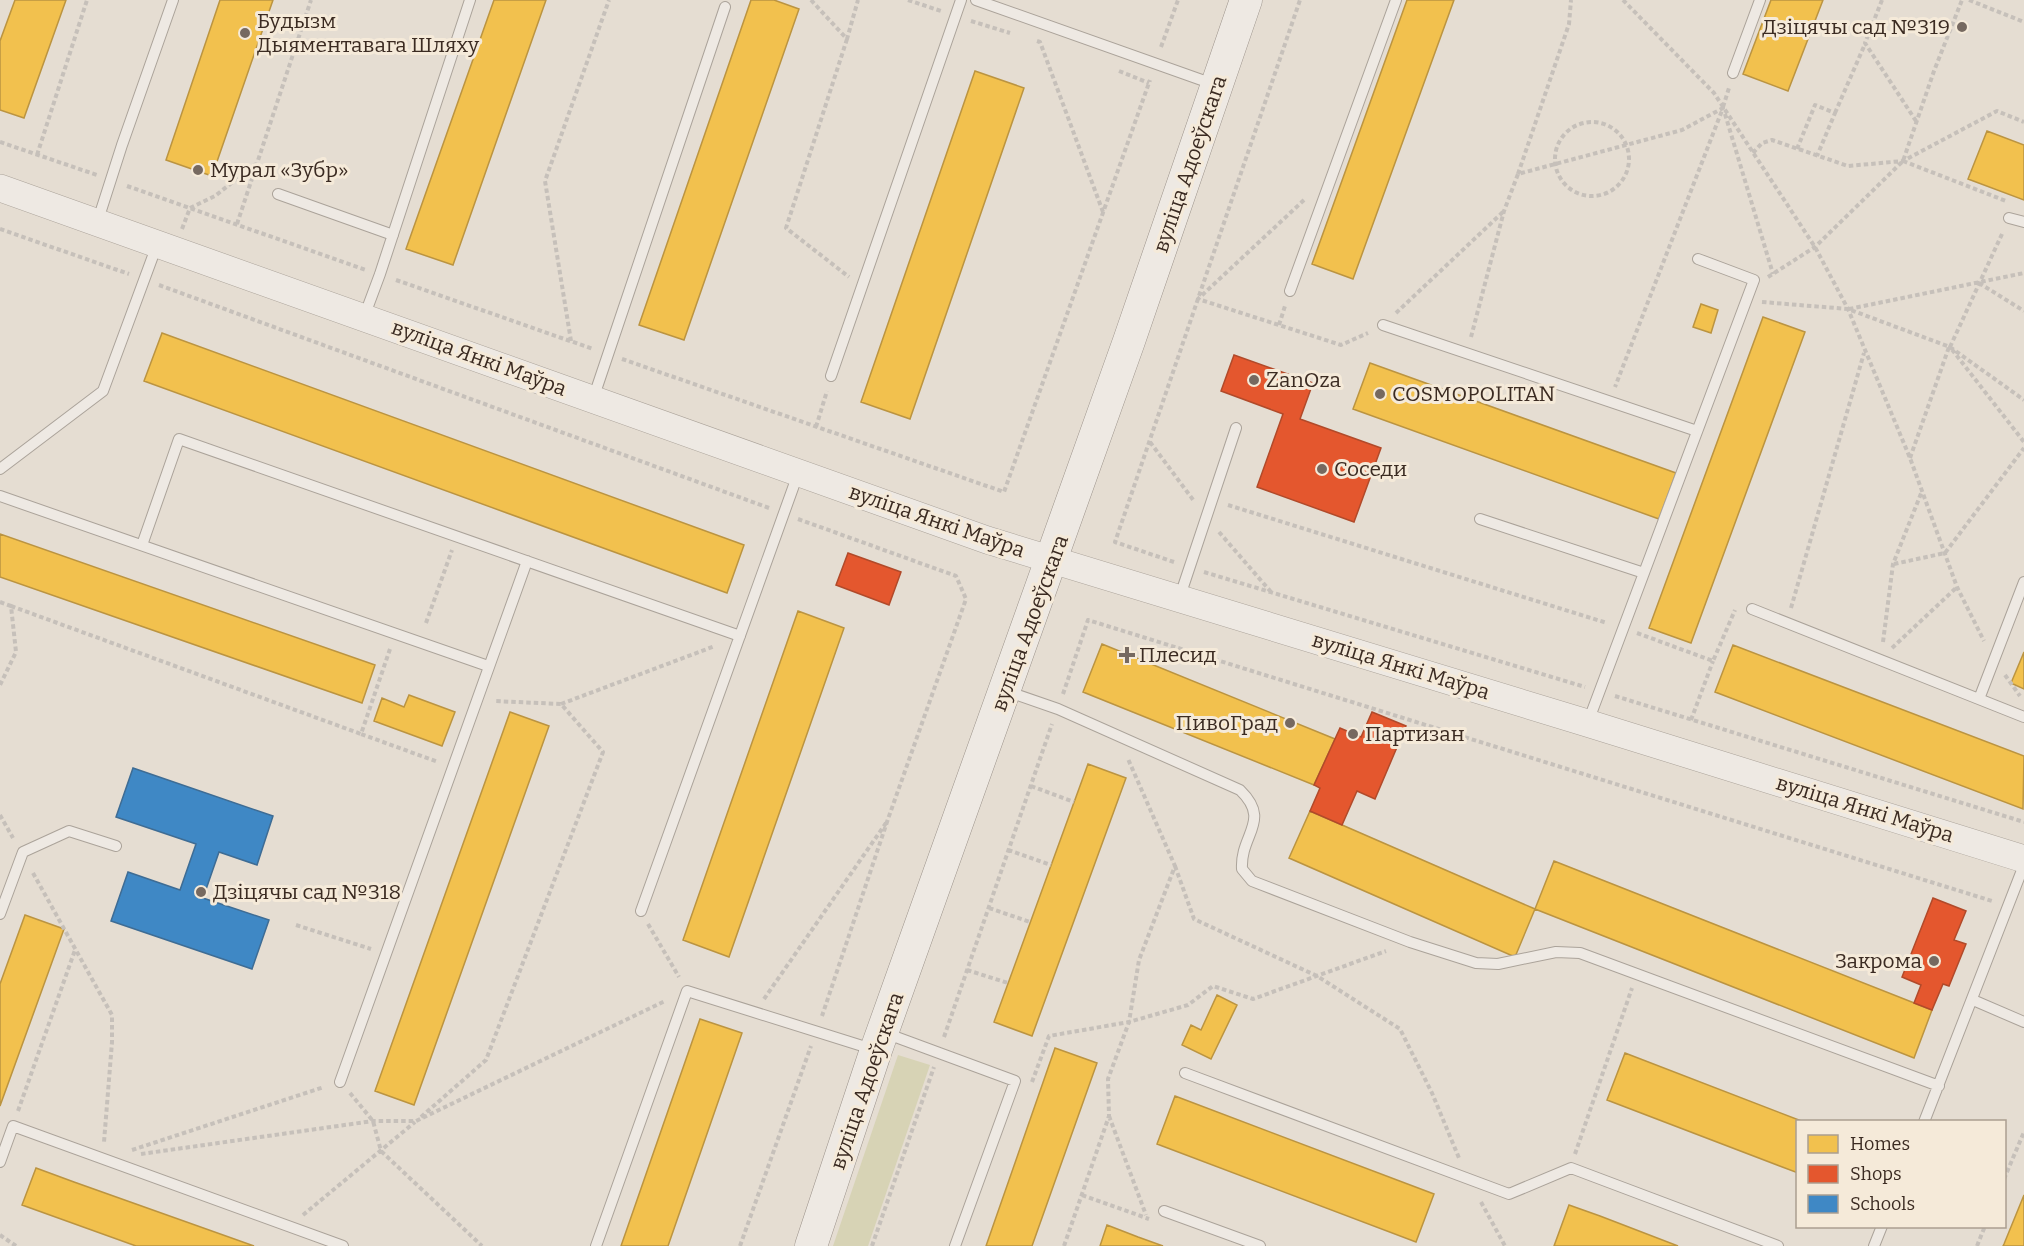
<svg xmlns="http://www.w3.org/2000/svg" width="2024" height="1246" font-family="Bitter,serif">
	<rect width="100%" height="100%" fill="#e5ddd2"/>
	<path fill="#d7d3b5" d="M898,1055L930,1065L868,1246H833Z"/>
	<path fill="#f2c14e" stroke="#bb9441" stroke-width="1.5" d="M15,0H66L24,118L0,110V41Z
		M220,0H273L212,176L166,160Z
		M494,0H546L453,265L406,249Z
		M751,0H774L799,9L684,340L639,325Z
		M1407,0H1454L1353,279L1312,264Z
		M1771,0H1823L1788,91L1743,74Z
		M975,71L1024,88L910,419L861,402Z
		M1987,131L2024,145V200L1968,179Z
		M1701,304L1718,310L1711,333L1693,327Z
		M1763,317L1805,332L1691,643L1649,628Z
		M162,333L744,545L727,593L144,381Z
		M1370,363L1676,473L1659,519L1353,409Z
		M0,534L375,665L362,703L0,577Z
		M798,611L844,628L729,957L683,940Z
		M1102,644L1335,739L1314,785L1083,692Z
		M1733,645L2024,756L2023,809L1715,692Z
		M2024,652V689L2011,683Z
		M409,695L455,712L442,746L374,721L382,698L404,707Z
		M510,712L549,726L414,1105L375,1091Z
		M1088,764L1126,778L1032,1036L994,1022Z
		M1310,811L1535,909L1515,957L1289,858Z
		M1554,861L1932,1010L1914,1058L1535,909Z
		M25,915L64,929L0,1106V984Z
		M1217,995L1237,1005L1211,1059L1182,1045L1191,1025L1201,1030Z
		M700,1019L742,1033L668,1246H621Z
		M1055,1048L1097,1063L1032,1246H986Z
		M1625,1053L1804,1122H1798V1173L1607,1100Z
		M1175,1096L1434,1194L1416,1242L1157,1144Z
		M36,1168L74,1182L254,1246H136L22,1205Z
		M2024,1195V1246H2003L2004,1244Z
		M1569,1205L1600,1216L1678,1246H1554Z
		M1107,1225L1138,1237L1163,1246H1100Z"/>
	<path fill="#e4572e" stroke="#b14a2a" stroke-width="1.5" d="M1234,355L1313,383L1300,419L1381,448L1354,522L1257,487L1283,414L1221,391Z
		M848,553L901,572L889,605L836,585Z
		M1372,712L1406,726L1375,799L1357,791L1342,825L1310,811L1320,788L1314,785L1340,728L1361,737Z
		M1933,898L1966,911L1954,940L1966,944L1949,986L1943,984L1932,1010L1914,1003L1921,985L1902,977Z"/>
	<path fill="#3f88c5" stroke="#3e6c94" stroke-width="1.5" d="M133,768L273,816L257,865L219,852L203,898L269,920L252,969L111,921L128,872L180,890L196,844L116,817Z"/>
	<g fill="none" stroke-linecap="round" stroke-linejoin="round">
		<defs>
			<path id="service" d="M976,0L1213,84
				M1733,73L1760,0
				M278,194L393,235
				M2009,218L2024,222
				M97,223L122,145L173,0
				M1290,291L1396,0
				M364,317L380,274L470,0
				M1383,325L1697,431
				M831,376L961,0
				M593,399L725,7
				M0,469L103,391L157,245
				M0,496L488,666
				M1480,519L1644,573
				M142,545L179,439L740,636
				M1179,599L1236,428
				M1752,609L2024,717
				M1006,691L1058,709L1240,790C1272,821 1240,834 1242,869L1252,881L1410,942L1476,963L1498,964L1556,952L1580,953L1939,1086
				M1979,699L2024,582
				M1588,722L1754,280L1698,259
				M641,911L798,474
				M0,914L23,852L69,831L116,846
				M1973,1000L2024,1022
				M885,1033L1015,1081L955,1246
				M1185,1073L1509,1194L1571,1168L1778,1246
				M340,1082L527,561
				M1924,1122L2024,865
				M0,1162L13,1126L343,1246
				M1164,1211L1260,1246
				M596,1246L687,991L872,1049
				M1874,1246L1882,1226"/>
			<path id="tertiary" d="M0,188L987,540L1587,723L2024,859"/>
			<path id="secondary" d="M811,1246L876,1050L1129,341L1246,0"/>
		</defs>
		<use href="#service" stroke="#aba39a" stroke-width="12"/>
		<use href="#tertiary" stroke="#aba39a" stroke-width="28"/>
		<use href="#secondary" stroke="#9b928a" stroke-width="33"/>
		<path stroke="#c6c0ba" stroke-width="4" stroke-dasharray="4.5 3" stroke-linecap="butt" d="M811,0L847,39L858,0
			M908,0L941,11
			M1623,0L1714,93L1815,247L1848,309L1910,458L1957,587L1984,641
			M1882,0L1865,43L1916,121
			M1969,0L2024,22
			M971,21L1010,33
			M847,39L786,228L849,277
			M1037,41L1040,42L1103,212
			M1161,47L1178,0
			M1119,71L1149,83
			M1723,107L1729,88
			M1835,113L1865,44
			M1725,114L1773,274
			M1555 159a37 37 0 1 1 74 0a37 37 0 1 1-74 0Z
			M0,142L97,175
			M1797,149L1815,105L1835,113L1817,156
			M1753,153L1762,143L1772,140L1848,166L1903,161L1997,111L2024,122
			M37,155L87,0
			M1903,161L2006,201
			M1518,174L1569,24L1571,0
			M127,186L366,270
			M1304,200L1198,299L1341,345L1368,333
			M237,224L311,0
			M0,229L129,274
			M182,229L190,208L215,196L257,163
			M2002,234L1950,347L2024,442
			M1768,277L1815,247L1903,161L1934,71L1962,0
			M396,280L593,349
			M1979,283L2024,311
			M159,285L769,508
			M1762,302L1848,309L1950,347L2024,400
			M1849,309L2024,273
			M1396,313L1504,211
			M1279,325L1285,306
			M1471,337L1504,211L1518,174L1682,130L1723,108L1615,387
			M571,341L545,181L609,0
			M622,359L1004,492L1150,80
			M816,427L827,391
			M1150,442L1194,501
			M1910,458L1949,347
			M1228,505L1607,623
			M798,519L956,576L966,599L888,819L822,1016
			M1219,532L1271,592
			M1174,562L1115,542L1300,0
			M1894,564L1945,553L2024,448
			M1204,572L1585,687
			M0,602L11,606L16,652L0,685
			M11,606L361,734
			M1791,608L1864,353
			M426,623L452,550
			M1637,633L1713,661L1735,610
			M1883,642L1893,564L1922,491
			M1892,648L1957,587
			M390,649L361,734L438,762
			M2005,675L2020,696
			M1063,694L1088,620L1992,901
			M1615,696L2024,822
			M561,704L715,646
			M1691,720L1713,661
			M1031,786L1074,802
			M0,815L13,838
			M1008,850L1051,865
			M1175,866L1194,919L1317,976L1400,1029L1432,1093L1459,1158
			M33,873L112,1015V1042L104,1142
			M989,908L1030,922
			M648,924L679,977
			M296,925L371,949
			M967,970L1008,983
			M764,999L886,823
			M944,1037L1052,724
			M1032,1082L1049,1036L1129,1022L1188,1005L1213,986L1253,999L1386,951
			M350,1093L373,1121L381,1151L482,1246
			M18,1111L75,950
			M1109,1116L1146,1215
			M421,1117L486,1060L603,752L561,704L494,701
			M132,1150L324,1087
			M141,1154L373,1121H416L665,1001
			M1575,1154L1632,988
			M2004,1179L2024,1132
			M1082,1195L1149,1219
			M1481,1202L1505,1246
			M303,1215L415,1122
			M0,1235L16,1246
			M740,1246L811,1046
			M872,1246L934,1067
			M1064,1246L1109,1116L1108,1079L1129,1022L1139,960L1175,866L1128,759
			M1977,1246L1985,1226"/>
		<use href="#service" stroke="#eee9e3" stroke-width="10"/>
		<use href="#tertiary" stroke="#eee9e3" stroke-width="27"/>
		<use href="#secondary" stroke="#eee9e3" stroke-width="32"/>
	</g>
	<g fill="#766960" stroke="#f5ead9" stroke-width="2">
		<circle cx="1962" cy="27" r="6"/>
		<circle cx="245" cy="33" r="6"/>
		<circle cx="198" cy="170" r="6"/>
		<circle cx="1254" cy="380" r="6"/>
		<circle cx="1380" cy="394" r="6"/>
		<circle cx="1322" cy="469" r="6"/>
		<path d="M1124 646h6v6h6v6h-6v6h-6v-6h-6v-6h6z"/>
		<circle cx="1290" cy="723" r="6"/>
		<circle cx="1353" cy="734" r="6"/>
		<circle cx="201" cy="892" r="6"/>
		<circle cx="1934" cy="961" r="6"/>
	</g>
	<g text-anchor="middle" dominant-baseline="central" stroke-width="6" stroke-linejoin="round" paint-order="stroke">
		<g font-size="21" fill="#3b2b22" stroke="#f5ead9" text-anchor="start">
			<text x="257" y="21">Будызм<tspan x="257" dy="24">Дыяментавага Шляху</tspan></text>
			<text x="1950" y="27" text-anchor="end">Дзіцячы сад №319</text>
			<text x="210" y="170">Мурал «Зубр»</text>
			<text x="1266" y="380">ZanOza</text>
			<text x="1392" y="394">COSMOPOLITAN</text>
			<text x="1334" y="469">Соседи</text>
			<text x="1139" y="655">Плесид</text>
			<text x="1278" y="723" text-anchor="end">ПивоГрад</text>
			<text x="1365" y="734">Партизан</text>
			<text x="213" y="892">Дзіцячы сад №318</text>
			<text x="1922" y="961" text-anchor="end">Закрома</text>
		</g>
		<g font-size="21" fill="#3b2b22" stroke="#f5ead9">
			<text transform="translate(1190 164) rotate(-71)">вуліца Адоеўскага</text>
			<text transform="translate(479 358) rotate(20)">вуліца Янкі Маўра</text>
			<text transform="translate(937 521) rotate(19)">вуліца Янкі Маўра</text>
			<text transform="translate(1030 623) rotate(-70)">вуліца Адоеўскага</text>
			<text transform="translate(1401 666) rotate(17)">вуліца Янкі Маўра</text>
			<text transform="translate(1865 809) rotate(17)">вуліца Янкі Маўра</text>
			<text transform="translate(867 1081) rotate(-71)">вуліца Адоеўскага</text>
		</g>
	</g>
	<rect x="1796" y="1120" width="210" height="108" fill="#f5ead9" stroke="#ab9e90" stroke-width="1.5"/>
	<rect x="1808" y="1135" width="30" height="18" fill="#f2c14e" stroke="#ab9e90" stroke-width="1.5"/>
	<text x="1850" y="1150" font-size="18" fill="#3b2b22">Homes</text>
	<rect x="1808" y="1165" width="30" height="18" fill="#e4572e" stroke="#ab9e90" stroke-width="1.5"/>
	<text x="1850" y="1180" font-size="18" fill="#3b2b22">Shops</text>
	<rect x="1808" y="1195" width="30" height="18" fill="#3f88c5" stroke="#ab9e90" stroke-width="1.5"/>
	<text x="1850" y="1210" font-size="18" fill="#3b2b22">Schools</text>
</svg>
